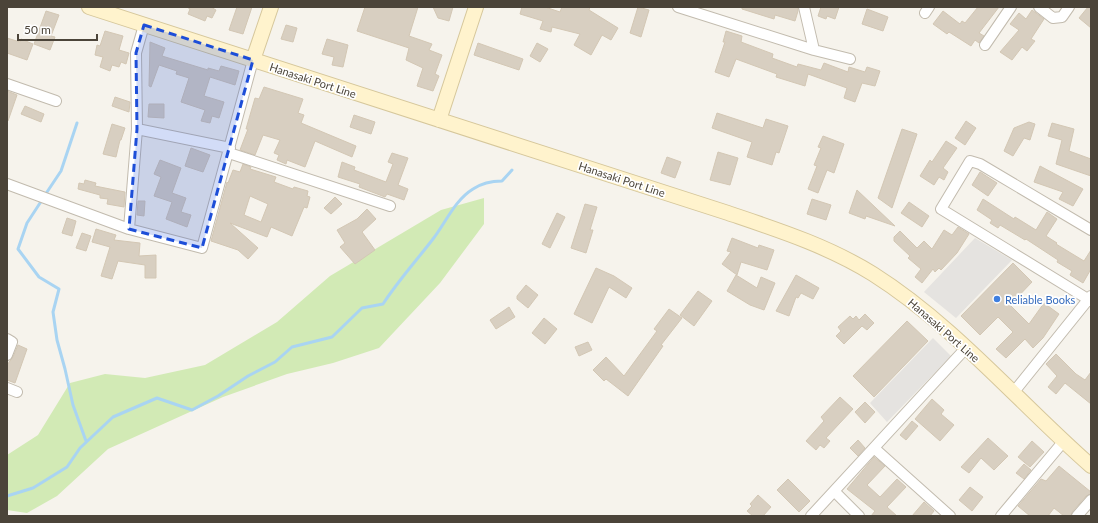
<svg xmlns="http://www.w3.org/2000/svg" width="1098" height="523" font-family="Lato,sans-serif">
	<rect width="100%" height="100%" fill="#f6f3ec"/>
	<path fill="#d2eab5" d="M484,198V224L440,283L379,348L333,363L287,374L223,397L108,449L57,496L27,513L7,510V455L38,435L70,383L105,374L145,378L205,365L277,322L330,276L441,210Z"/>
	<path fill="#e5e3e0" d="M975,238L1012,260L956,318L924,292Z
		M933,338L951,356L887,422L870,403Z"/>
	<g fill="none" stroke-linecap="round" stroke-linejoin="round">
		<path stroke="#a9d4f2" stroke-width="3" d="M45,195L61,171L77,123
			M42,200L27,223L18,249L39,277L59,289L53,312L57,340L65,369L73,405L86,441
			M7,496L33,488L67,467L80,448L113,417L157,398L192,410L218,396L248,376L275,362L292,347L332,337L362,308L383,304C398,281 416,261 433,239C446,222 455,200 473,189C482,183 491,181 502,181L512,170"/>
	</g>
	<path fill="#d8cfc1" stroke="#d3c7b4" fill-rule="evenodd" d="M187,7H211L216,10L212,18L207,16L205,21L188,14L190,9Z
		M237,7H252L243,34L229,30Z
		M365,7H418L409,36L432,44L429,50L442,55L435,74L439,76L433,91L417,86L423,68L406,60L409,48L357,31Z
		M433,7H453L449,21L438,18Z
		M522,7H545L560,12L562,7H590L589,10L618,28L611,40L602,35L591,55L574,45L580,34L552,27L551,32L540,29L543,21L520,14Z
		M638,7L649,10L641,37L630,33Z
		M742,7H798V11L795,21L775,15L774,19L742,9Z
		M821,7H839L835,19L827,16L826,19L818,16Z
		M978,7H999L979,33L984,36L979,43L975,40L971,46L949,32L947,34L933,24L943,11L960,24L962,21L965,23Z
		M1088,7H1091V28L1079,18Z
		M867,9L888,17L883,31L862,24Z
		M1032,10L1044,19L1031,39L1035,41L1027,51L1022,47L1012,60L1000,52L1019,30L1010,24L1019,13L1026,19Z
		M46,11L59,15L51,36L55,37L50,50L34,44Z
		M286,25L297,28L293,42L281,39Z
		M105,31L123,36L119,50L129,53L126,64L121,62L119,67L112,65L110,71L100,67L103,57L95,55L97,45L100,46Z
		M726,31L742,36L741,42L773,54L772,58L797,67L798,64L821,70L824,63L848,72L849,67L865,72L867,67L880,71L875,86L862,83L855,102L844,98L847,88L808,74L805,86L776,77L777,74L736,59L729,77L715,72L725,42H723Z
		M7,38L20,42L21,39L33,44L27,60L7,53Z
		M327,39L348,45L343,67L332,65L334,57L322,54Z
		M150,42L165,48L162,56L208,70V68L219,71L221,66L239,71L235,85L210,77L204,96L224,102L219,118L212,116L210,123L201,121L205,110L181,102L189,78L176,74L177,71L159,65L151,87L149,86Z
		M478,43L523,59L519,70L474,55Z
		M537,43L548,49L540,62L530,56Z
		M264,87L303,99L298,113L304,115L301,123L356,146L352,157L315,141L305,167L287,160L286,164L277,160L279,155L274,153L280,140L263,135L255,155L240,150L248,129H246L255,98L259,99Z
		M7,91L17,95L8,121L7,120Z
		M115,97L130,102L129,112L112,106Z
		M149,104H164V118L148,117Z
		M25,106L44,114L41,122L21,114Z
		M717,113L763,128L766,119L788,126L779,153L776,152L772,165L747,157L752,142L712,128Z
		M354,115L375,122L371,134L350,127Z
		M966,121L976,128L965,145L955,138Z
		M1029,122L1035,124L1030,140L1024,138L1013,156L1004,151L1014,128Z
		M1052,123L1074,129L1069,151L1091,159V176L1056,164L1062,140L1048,136Z
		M112,124L125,128L121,140H120L116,157L103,154Z
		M902,129L917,134L892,208L878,198Z
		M823,136L844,144L834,173L827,170L818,193L808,189L817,166L814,165L821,148L818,147Z
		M946,141L957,148L943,168L948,172L944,180L939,177L934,185L920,176L930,160L932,162Z
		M191,148L210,155L203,172L185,166Z
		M718,152L738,158L730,185L710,180Z
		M392,153L408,158L398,185L408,189L404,200L387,194L385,197L359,187L360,184L338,177L342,162L355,167L354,170L386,182L393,164L388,162Z
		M667,157L681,162L675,178L661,173Z
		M160,160L181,168L172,193L186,198L181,212L191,215L187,227L166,219L172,202L154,196L161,177L154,174Z
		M243,164L251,167L250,169L276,177L274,182L293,189L294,187L308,191L307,196L310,197L307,208L304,207L292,236L271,227L267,237L230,223L258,248L248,259L238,250L211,241L227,182L228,183L233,170L240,172ZM250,196L268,204L261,222L244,215Z
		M1040,166L1083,189L1073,206L1059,199L1063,192L1034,182Z
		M980,172L997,183L988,196L972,185Z
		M85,180L96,183L95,186L125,192L124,207L107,204L108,199L100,198V195L78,189L79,183L84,184Z
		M857,190L895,226L866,216L865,219L849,213Z
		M335,197L342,204L331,214L324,208Z
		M812,199L831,205L826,220L807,214Z
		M983,199L1014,219L1015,217L1036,230L1047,212L1057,219L1046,236L1057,243L1056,244L1084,261L1091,250V269L1083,283L1070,275L1072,271L1057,262L1058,260L1026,239L1025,240L1000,225L998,228L990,223L992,220L977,210Z
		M138,201H145L144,216L137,215Z
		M909,202L929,216L922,227L901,213Z
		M585,204L597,207L590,230H593L586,253L571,248Z
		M367,209L376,219L362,232L375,250L355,264L340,247L345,243L337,230L357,219Z
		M557,213L565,217L550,248L542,244Z
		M67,218L76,221L72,236L62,233Z
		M958,227L969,234L957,253L941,270L939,268L935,272L933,269L922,283L915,277L921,269L908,258L910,256L894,241V237L900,231L917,248L924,241L932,249L944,230L952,235Z
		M96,229L116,235L114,240L140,243L139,256L156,255V278H145V265L118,261L112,279L101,276L110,247L92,242Z
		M82,233L91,236L86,251L76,248Z
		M732,238L758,248L759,245L774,250L767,270L741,262L737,275L722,264L731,252L727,251Z
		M1013,263L1032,282L1010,305L1029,324L1044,303L1059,314L1043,338L1033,348L1025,339L1006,358L996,349L1013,332L998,317L980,335L961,316Z
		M596,268L614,276L632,288L626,298L609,287L592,323L574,314Z
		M736,275L757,288L761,277L775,283L764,310L750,305L727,291Z
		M796,275L819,288L813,299L801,293L798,298L796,297L789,316L776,311Z
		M526,285L538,295L528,308L517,299V296Z
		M698,291L712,301L694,326L680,315Z
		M509,307L515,317L496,329L490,320Z
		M669,309L682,318L661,345L663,346L628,396L606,379L604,381L593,370L606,357L624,376L657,331L654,329Z
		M865,314L874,323L867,330L862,326L844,344L836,336L841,331L838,327L850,316L853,319L856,316L859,320Z
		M544,318L557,329L545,344L532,333Z
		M907,321L928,341L874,397L853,376Z
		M588,342L592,350L579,356L575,347Z
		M18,345L27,349L15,383L7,380V365L13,357Z
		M1056,354L1076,374L1085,380L1091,372V404L1065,383L1056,394L1048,387L1057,376L1046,364Z
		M840,397L853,409L826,438L830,441L824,448L820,445L816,450L806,441L824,421L821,417Z
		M932,399L944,410L941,414L954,425L940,441L915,419Z
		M865,402L875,412L865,423L855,412Z
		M912,421L918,426L906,440L900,435Z
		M988,438L1008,456L994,470L981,458L969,473L961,467Z
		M858,440L865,448L858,456L850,448Z
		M1032,441L1044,452L1030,467L1018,457Z
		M874,457L885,466L867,485L880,497L897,479L906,487L887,507L897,516H871L875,511L847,489Z
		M1024,464L1031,470L1024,479L1016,473Z
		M1059,466L1091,492V494L1086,496L1072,512L1071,516H1064L1054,508L1048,516H1030L1018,506L1041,479L1046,481Z
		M788,479L810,501L799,512L777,490Z
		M970,487L983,497L972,511L959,500Z
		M758,495L771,507L763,516H753L747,511L752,506L750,504Z
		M924,502L934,511L930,516H912Z"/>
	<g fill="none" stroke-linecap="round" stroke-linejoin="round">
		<defs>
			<path id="street" d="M678,7L814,50L850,59
				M804,7L814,50
				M1039,7L1053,18L1062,17L1069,7
				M925,13L929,7
				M985,45L1011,7
				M7,84L56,101
				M137,129L230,148
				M229,153L390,206
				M7,184L129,229L202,248L253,60
				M129,229L137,129L136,53L144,25
				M1091,230L980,164L970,161L941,209L1091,301
				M7,339L12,342L7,355
				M7,388L17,392
				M1013,393L1091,296
				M874,448L950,516
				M834,491L859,516
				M811,516L966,348
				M1001,516L1063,442
				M1077,516L1091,500"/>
			<path id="secondary" d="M89,7L728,213C778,230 828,246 873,274C955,326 1018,402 1091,466
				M253,60L271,7
				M439,120L476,7"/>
		</defs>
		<use href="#street" stroke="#c2bbae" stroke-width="12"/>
		<use href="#secondary" stroke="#d6c79b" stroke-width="16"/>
		<use href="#street" stroke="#fff" stroke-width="10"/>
		<use href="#secondary" stroke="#fff3cd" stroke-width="14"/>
	</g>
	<path fill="#1d4ed8" fill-opacity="0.2" stroke="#1d4ed8" stroke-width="3" stroke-dasharray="8 5" stroke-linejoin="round" d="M144,25L253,60L202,248L129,229L137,129L136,53Z"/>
	<circle fill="#3f7fe0" stroke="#fff" stroke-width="1.5" cx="997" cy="299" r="4"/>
	<g text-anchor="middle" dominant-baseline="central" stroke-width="3.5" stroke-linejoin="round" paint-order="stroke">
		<g font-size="11" fill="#4b4439" stroke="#fff">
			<text transform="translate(313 80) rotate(18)">Hanasaki Port Line</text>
			<text transform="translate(622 179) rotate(18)">Hanasaki Port Line</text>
			<text transform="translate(944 330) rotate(41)">Hanasaki Port Line</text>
		</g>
		<g font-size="11" fill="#366cbe" stroke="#fff" text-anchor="start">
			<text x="1005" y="299">Reliable Books</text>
		</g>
	</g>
	<rect width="1098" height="523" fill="none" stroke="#4b4439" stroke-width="16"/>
	<path d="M18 34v6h79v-6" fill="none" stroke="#4b4439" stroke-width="2"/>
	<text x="24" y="34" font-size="12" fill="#4b4439" stroke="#ffffff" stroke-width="3" paint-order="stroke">50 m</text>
</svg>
